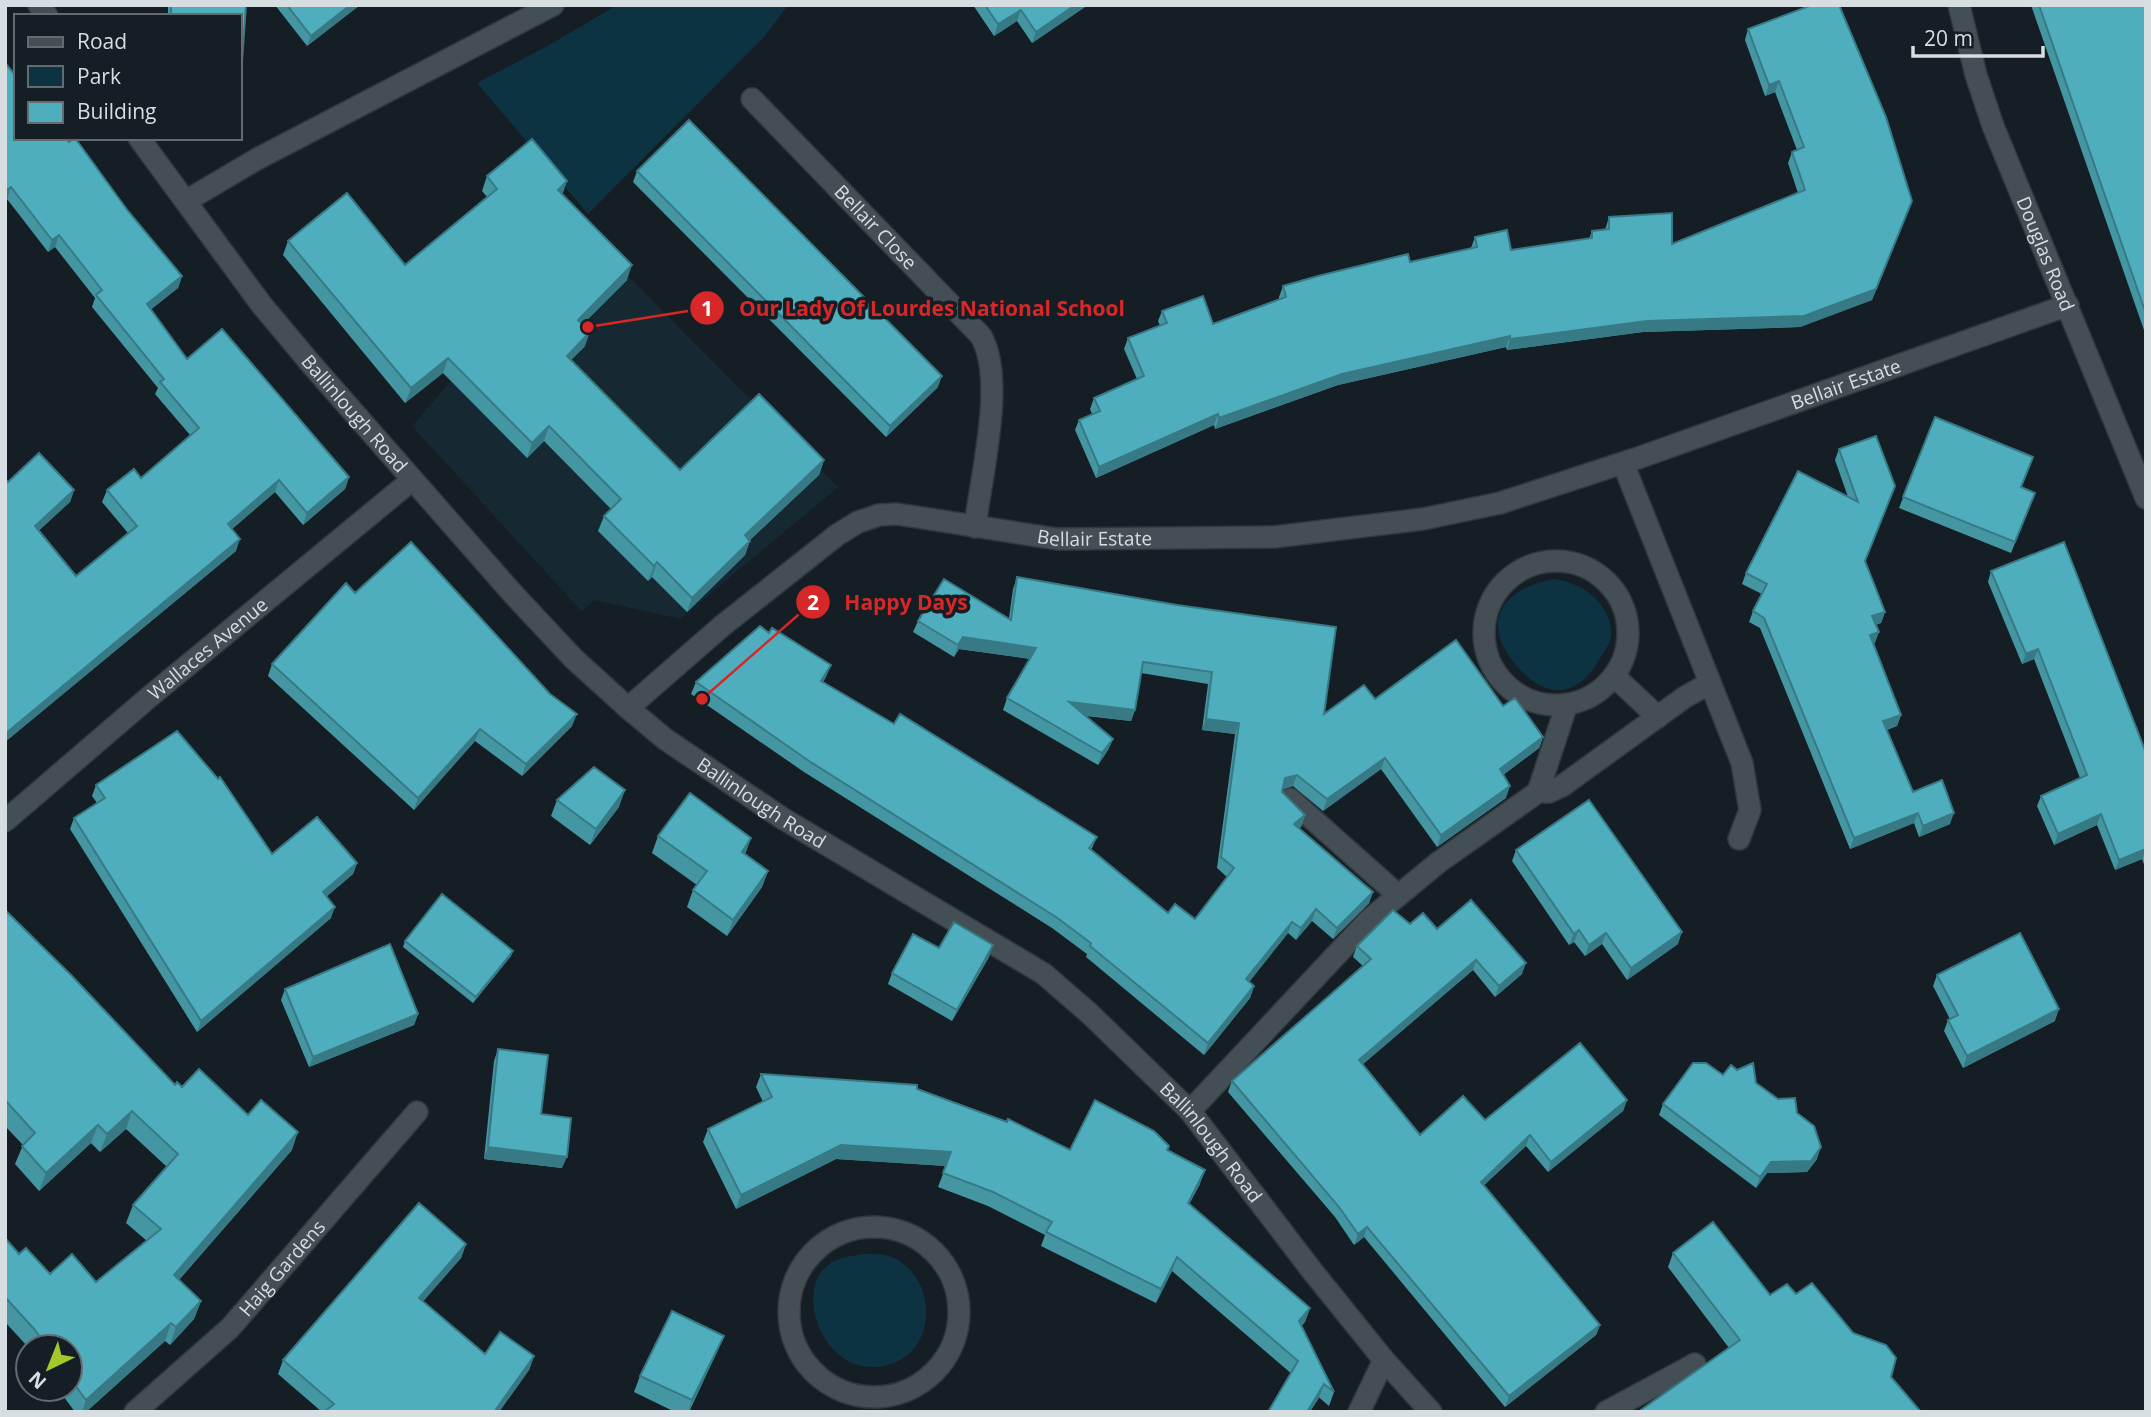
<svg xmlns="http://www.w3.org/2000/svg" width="2151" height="1417" font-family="'Open Sans',sans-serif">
	<rect width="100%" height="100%" fill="#141e24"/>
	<path fill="#162831" d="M581,229L840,489L837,488L680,619L594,600L582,612L412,426Z"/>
	<path fill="#0d3242" d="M617,5H788L765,36L588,214L477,83L551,44Z
		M1553,579C1580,581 1614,604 1611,637C1610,645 1603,653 1599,660C1576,700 1544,699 1515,664C1479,620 1504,589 1553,579Z
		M862,1254C873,1254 884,1253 894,1258C937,1279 938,1348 891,1364C826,1386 789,1289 831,1263C840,1257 852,1256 862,1254Z"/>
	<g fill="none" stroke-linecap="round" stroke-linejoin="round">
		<defs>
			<path id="lane" d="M1484 633a72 72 0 1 1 144 0a72 72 0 1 1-144 0Z
				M1614,676L1658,717
				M1538,792L1567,704
				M1290,799L1398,895
				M1190,1111L1370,919L1439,862L1538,792H1549L1562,786L1685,697L1710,683
				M1606,1412L1695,1364"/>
			<g id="street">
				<path id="s1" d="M752,99L981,336C1006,380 981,475 975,527"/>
				<path d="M186,201L257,159L553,5"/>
				<path d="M1623,463L1742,763L1750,810L1739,839"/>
				<path id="s2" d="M628,708L665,739L782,818L1044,974L1090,1014L1190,1111L1313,1272L1384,1360L1431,1412"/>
				<path id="s3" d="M5,821L148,698L412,480"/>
				<circle cx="874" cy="1312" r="85"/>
				<path id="s4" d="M135,1412L230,1328L417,1112"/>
				<path d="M1359,1412L1384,1360"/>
			</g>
			<g id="secondary">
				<path d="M39,5L47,16"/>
				<path id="s5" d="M1959,5L1976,75L1993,126L2146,498"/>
				<path id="s6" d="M139,138L261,304L312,365L514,595L574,659L628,708L722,626L837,535L858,522L879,515L897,514L1057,539L1274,537L1423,519L1500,503L1638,458L2068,305"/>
			</g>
		</defs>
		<use href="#lane" stroke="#31373c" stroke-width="24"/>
		<use href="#street" stroke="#31373c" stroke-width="24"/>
		<use href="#secondary" stroke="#31373c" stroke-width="24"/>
		<use href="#lane" stroke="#434f55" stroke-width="21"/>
		<use href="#street" stroke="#434f55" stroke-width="21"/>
		<use href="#secondary" stroke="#434f55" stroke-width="21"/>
	</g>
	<path fill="#4496a3" d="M168,5H246L241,76L240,79V16H168Z
		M275,5H360L307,46Z
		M973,5H1086L1085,7L1032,43L1017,21L994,36Z
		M2031,5H2146V336Z
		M1748,29L1908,211L1872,300L1800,327L1643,332L1507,350L1506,347L1338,385L1215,429L1214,425L1096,478L1075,430L1079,420L1092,414L1090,409L1094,398L1137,379L1124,349L1128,338L1160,326L1158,321L1162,311L1213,324L1279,299V297L1283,286L1410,262L1471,248L1475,237L1511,250L1589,239L1592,231L1605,230L1609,217L1672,244L1798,193L1788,163L1792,152L1797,150L1775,92L1765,96L1745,40Z
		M16,138L128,211L182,276L178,288L151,309L187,359L349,477L345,489L303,525L275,492L232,529L236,551L5,742V479L8,482L74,490L70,502L39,530L76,576L128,533L102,502L107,490L141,478L190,435L155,394L158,388L92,307L95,298L55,247L48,252L7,199Z
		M637,171L938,387L886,437L633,182Z
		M487,176L563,195L627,280L583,324L585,346L571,360L680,470L824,460L819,475L750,540L745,555L687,612L652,577L648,581L598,531L604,516L611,509L544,441L527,458L443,373L405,403L283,255L288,241L405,265L487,197L482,191Z
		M1935,417L2021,487L2035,493L2011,553L1899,508Z
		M1876,436L1865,561L1885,612L1881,623L1876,625L1875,643H1873L1901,715L1897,726L1887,730L1913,792L1950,824L1919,837L1914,823L1850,849L1760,628L1749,622L1753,611L1762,594L1742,584L1746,573L1848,497L1835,460L1839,449Z
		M1991,571L2146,753V870L2142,859L2115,870L2097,825L2054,845L2037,806L2041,796L2080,778L2034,659L2022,664L1988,582Z
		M1017,577L1324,714L1375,699L1503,706L1543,737L1539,748L1503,775L1506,798L1437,847L1381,769L1323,811L1293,786L1283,789L1282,792L1305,815L1301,827L1299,828L1373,892L1369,903L1333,939L1312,921L1296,940L1288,933L1249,982L1254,986L1250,998L1204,1055L1086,957L1087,954L1052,928L804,772L691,694L696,682L769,633L831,665L823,682L894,724L1097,837L1091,850L1168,913L1195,919L1227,877L1217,868L1235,734L1202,730L1208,684L1141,673L1135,710L1131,721L1086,716L1113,739L1108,750L1098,765L1003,710L1007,698L1030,659L959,649L954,657L913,632L918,621L1009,618L1013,589Z
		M355,593L572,726L522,776L475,741L414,810L268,676L272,664Z
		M96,785L272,854L357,863L353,874L326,897L331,918L197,1032L70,829L74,818L97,803L92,796Z
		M557,800L619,807L590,845L551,816Z
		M658,836L751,838L745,854L768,871L762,887L727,936L687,907L693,890L697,885L652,853Z
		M1516,850L1678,944L1627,980L1602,944L1585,956L1574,942L1569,945L1512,861Z
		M5,910L175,1085L182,1087L248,1115L292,1150L179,1280L201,1301L194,1319L170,1345L165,1341L86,1412H75L58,1389H70V1347H28L5,1322V1238L19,1254L50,1274L96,1282L147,1241L126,1223L133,1205L167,1167L126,1129L100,1152L91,1143L39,1191L15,1164L23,1145L5,1126Z
		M1410,924L1437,929L1522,974L1495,997L1473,970L1362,1065L1420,1135L1485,1120L1627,1100L1623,1111L1548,1172L1526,1146L1484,1185L1600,1325L1596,1335L1505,1407L1364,1237L1354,1245L1335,1217L1228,1092L1232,1081L1363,966L1353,957L1357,946Z
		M405,941L511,956L473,1003L403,947Z
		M939,948L989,957L952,1021L888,984L892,973Z
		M1937,975L2055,1021L1963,1068L1944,1031L1948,1020L1950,1019L1933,986Z
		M285,989L418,1014L414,1025L309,1067L281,1000Z
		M498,1049L541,1114L562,1168L484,1159L494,1061Z
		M761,1074L917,1089L1070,1150L1169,1146L1168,1150L1200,1184L1189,1204L1310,1308L1305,1322L1301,1326L1334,1392L1329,1406L1172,1271L1156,1303L1041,1246L1045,1235L988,1206L938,1187L946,1166L836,1159L736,1209L703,1142L708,1129L763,1102L756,1087Z
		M1723,1075L1756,1083L1797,1113L1817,1159L1807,1172L1767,1173L1756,1188L1659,1115L1663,1104Z
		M466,1244L461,1258L423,1301L485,1354L534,1356L529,1370L499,1412H322L278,1374L283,1360Z
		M1673,1253L1770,1295L1796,1294L1853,1333L1891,1377L1729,1348L1668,1267Z
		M717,1352L689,1412H675L634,1392L640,1376Z"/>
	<path fill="#377a85" d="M350,5H360L307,46L311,36Z
		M1075,5H1086L1085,7L1032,43L1036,32Z
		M1021,10L1017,21L994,36L998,24Z
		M1779,81L1775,92L1765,96L1769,85Z
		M567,181L562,196L558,190Z
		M11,187L7,199L5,200V191Z
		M1908,211L1872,300L1800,327L1643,332L1507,350L1510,339Z
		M59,235L55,247L48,252L52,240Z
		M632,265L627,280L573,334L578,320Z
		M182,276L178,288L143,316L147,304Z
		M590,332L585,346L561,370L567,356Z
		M1510,336L1506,347L1338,385L1215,429L1219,418L1342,374Z
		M448,358L443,373L405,403L411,388Z
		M942,376L938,387L886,437L890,426Z
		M1218,414L1214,425L1096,478L1099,467Z
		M549,426L544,441L527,458L532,443Z
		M824,460L819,475L739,550L745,535Z
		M349,477L345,489L303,525L307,513Z
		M279,480L275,492L224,536L228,524Z
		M74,490L70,502L31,538L35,526Z
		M240,539L236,551L5,742V734Z
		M750,541L745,555L687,612L692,598Z
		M657,562L652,577L648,581L654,566Z
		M1885,612L1881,623L1868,627L1872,616Z
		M1879,632L1875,643L1866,646L1870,635Z
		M963,637L1036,648L1032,659L959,649L954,657L958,645Z
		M2038,649L2034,659L2022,664L2026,654Z
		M831,665L826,677L817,693L821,681Z
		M1069,702L1135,710L1131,721L1065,713Z
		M577,714L572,726L522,776L526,764Z
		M1901,715L1897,726L1879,732L1883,721Z
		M1206,719L1239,723L1235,734L1202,730Z
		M480,729L475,741L414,810L418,798Z
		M1543,737L1539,748L1495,781L1500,769Z
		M1113,739L1108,750L1098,765L1102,753Z
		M1385,758L1381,769L1323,811L1327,799Z
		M1297,775L1293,786L1281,790L1285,778Z
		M1510,786L1506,798L1437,847L1441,835Z
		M625,790L619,807L590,845L596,829Z
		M1918,813L1914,823L1850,849L1854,838Z
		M1954,813L1950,824L1919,837L1923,826Z
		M2101,814L2097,825L2054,845L2058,834Z
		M1305,815L1301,827L1289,835L1294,824Z
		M751,838L745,855L742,852Z
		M2146,849L2142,859L2115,870L2119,860Z
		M357,863L353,874L319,903L323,892Z
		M768,871L762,887L727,936L733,920Z
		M1373,892L1369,903L1333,939L1337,928Z
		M335,907L331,918L197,1032L201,1021Z
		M1316,909L1312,921L1296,940L1301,928Z
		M1292,922L1288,933L1242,991L1246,979Z
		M1579,930L1574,942L1569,945L1574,934Z
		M1682,932L1678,944L1627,980L1631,968Z
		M1606,933L1602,944L1585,956L1589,945Z
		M993,945L989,957L952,1021L957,1010Z
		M513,951L511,956L473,1003L476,997Z
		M1476,960L1473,970L1355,1071L1359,1060Z
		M1526,963L1522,974L1495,997L1499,986Z
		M1254,986L1250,998L1204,1055L1208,1043Z
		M2059,1009L2055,1021L1963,1068L1967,1056Z
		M418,1014L414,1025L309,1067L313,1057Z
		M1627,1100L1623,1111L1548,1172L1551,1162Z
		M132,1111L126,1129L100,1152L107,1134Z
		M98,1125L91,1143L39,1191L46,1173Z
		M298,1132L292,1150L167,1293L174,1275Z
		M1530,1135L1526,1146L1477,1192L1481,1182Z
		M841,1145L951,1152L946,1166L836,1159L736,1209L741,1195Z
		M488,1147L567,1157L562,1168L484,1159Z
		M1821,1147L1817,1159L1807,1172L1767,1173L1756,1188L1760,1177L1771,1162Z
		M1205,1170L1200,1184L1183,1216L1188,1203Z
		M1367,1227L1364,1237L1354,1245L1358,1234Z
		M466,1244L461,1258L414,1312L419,1298Z
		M1177,1257L1172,1271L1156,1303L1161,1289Z
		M201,1301L194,1319L170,1345L176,1327Z
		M1310,1308L1305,1322L1294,1335L1299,1321Z
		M171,1323L165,1341L86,1412H82L86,1400Z
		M1600,1325L1596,1335L1505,1407L1509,1396Z
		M724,1336L717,1352L688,1412L692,1400Z
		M534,1356L529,1370L499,1412H494Z
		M1324,1384L1319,1398L1310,1412H1307Z"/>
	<path fill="#4faebe" stroke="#377a85" stroke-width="2" d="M171,5H246L241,76H240V16H171Z
		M287,5H350L311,36Z
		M985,5H1075L1036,32L1021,10L998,24Z
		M1812,5H1839L1886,117L1912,201L1876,289L1804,316L1647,321L1510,339V336L1342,374L1219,418L1218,414L1099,467L1079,420L1100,411L1094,398L1144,376L1128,338L1167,323L1162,311L1203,296L1213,324L1286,297L1283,286L1318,276L1408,254L1410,262L1477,247L1475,237L1507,230L1511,250L1592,238V231L1609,229V217L1672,213V244L1805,190L1792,152L1804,147L1779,81L1769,85L1748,29Z
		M2039,5H2146V314Z
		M5,63L16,76V138H66L69,142L75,138L128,211L182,276L147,304L187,359L222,329L349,477L307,513L279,480L228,524L240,539L5,734V479L8,482L39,453L74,490L35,526L76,576L137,526L107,490L134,469L141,478L199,428L160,382L164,379L96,295L102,290L59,235L52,240L11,187L5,191Z
		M689,120L942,376L890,426L637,171Z
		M532,139L567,181L558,190L632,265L578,320L590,332L567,356L680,470L759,394L824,460L745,535L750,541L692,598L657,562L654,566L604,516L621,499L549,426L532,443L448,358L411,388L288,241L347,193L405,265L497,189L487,176Z
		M1935,417L2033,457L2021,487L2035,493L2015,542L1903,497Z
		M1876,436L1895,486L1865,561L1885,612L1872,616L1879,632L1870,635L1901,715L1883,721L1913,792L1942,780L1954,813L1923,826L1918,813L1854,838L1764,618L1753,611L1767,584L1746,573L1798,471L1858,502L1839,449Z
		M411,542L550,694L577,714L526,764L480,729L418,798L272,664L346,583L355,593Z
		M2064,542L2146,753V849L2119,860L2101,814L2058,834L2041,796L2087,775L2038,649L2026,654L1991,571Z
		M1017,577L1177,605L1336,627L1324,714L1364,685L1375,699L1456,640L1503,706L1515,698L1543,737L1500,769L1510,786L1441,835L1385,758L1327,799L1297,775L1285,778L1282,792L1305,815L1294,824L1373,892L1337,928L1316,909L1301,928L1292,922L1246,979L1254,986L1208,1043L1090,946L1091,943L1056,917L809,761L696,682L760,626L769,633L772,628L831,665L821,681L894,724L900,714L1097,837L1089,848L1168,913L1175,904L1195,919L1234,868L1221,857L1239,723L1206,719L1212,672L1143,662L1135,710L1069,702L1113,739L1102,753L1007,698L1036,648L963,637L958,645L918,621L944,579L1011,620Z
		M177,731L218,779L220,777L272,854L317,817L357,863L323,892L335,907L201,1021L74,818L105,798L96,785Z
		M594,767L625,790L596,829L557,800Z
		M690,793L751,838L742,852L768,871L733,920L693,890L707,871L658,836Z
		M1589,800L1682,932L1631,968L1606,933L1589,945L1579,930L1574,934L1516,850Z
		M442,894L513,951L476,997L405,941Z
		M1471,900L1526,963L1499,986L1476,960L1359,1060L1420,1135L1463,1096L1485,1120L1580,1043L1627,1100L1551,1162L1530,1135L1481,1182L1600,1325L1509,1396L1367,1227L1358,1234L1339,1207L1232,1081L1371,959L1357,946L1393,910L1410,924L1423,913L1437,929Z
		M5,910L71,975L175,1085L177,1082L182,1087L199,1069L248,1115L261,1100L298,1132L174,1275L201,1301L176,1327L171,1323L86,1400L70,1378V1347H47L35,1330L5,1297V1238L19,1254L26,1248L50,1274L72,1254L96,1282L161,1229L133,1205L178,1154L132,1111L107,1134L98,1125L46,1173L22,1146L35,1133L5,1100Z
		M954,922L993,945L957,1010L892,973L913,934L939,948Z
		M2020,933L2059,1009L1967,1056L1948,1020L1958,1015L1937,975Z
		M390,944L418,1014L313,1057L285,989Z
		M498,1049L548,1055L541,1114L571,1118L567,1157L488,1147Z
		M1693,1063H1706L1723,1075L1731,1065L1737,1070L1753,1063L1756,1083L1778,1099L1795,1098L1797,1113L1814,1126L1821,1147L1811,1161L1771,1162L1760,1177L1663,1104Z
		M761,1074L917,1085V1089L1007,1122L1008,1119L1070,1150L1095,1100L1154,1131L1169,1146L1167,1150L1205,1170L1188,1203L1310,1308L1299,1321L1334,1392L1324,1384L1307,1412H1268L1298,1361L1177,1257L1161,1289L1046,1232L1052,1222L993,1192L943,1173L951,1152L841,1145L741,1195L708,1129L772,1097Z
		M419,1203L466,1244L419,1298L485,1354L500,1332L534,1356L494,1412H324L334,1404L283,1360Z
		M1713,1222L1770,1295L1787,1284L1796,1294L1812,1283L1853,1333L1886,1345L1896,1358L1891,1377L1921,1412H1638L1740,1340L1673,1253Z
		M672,1311L724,1336L692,1400L640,1376Z"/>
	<g text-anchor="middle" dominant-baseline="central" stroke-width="7" stroke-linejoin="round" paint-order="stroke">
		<g font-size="19" fill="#d7dee2" stroke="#141e24">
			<text stroke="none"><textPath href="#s1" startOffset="178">Bellair Close</textPath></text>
			<text stroke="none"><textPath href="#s5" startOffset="264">Douglas Road</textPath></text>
			<text stroke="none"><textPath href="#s6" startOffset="2062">Bellair Estate</textPath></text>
			<text stroke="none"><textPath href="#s6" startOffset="350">Ballinlough Road</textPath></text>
			<text stroke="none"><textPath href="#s6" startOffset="1288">Bellair Estate</textPath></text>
			<text stroke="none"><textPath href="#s3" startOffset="266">Wallaces Avenue</textPath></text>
			<text stroke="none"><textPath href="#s2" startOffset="164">Ballinlough Road</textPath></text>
			<text stroke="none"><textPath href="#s2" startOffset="732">Ballinlough Road</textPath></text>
			<text stroke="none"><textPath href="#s4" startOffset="206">Haig Gardens</textPath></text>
		</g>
	</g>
	<path fill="none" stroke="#d62828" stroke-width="2.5" d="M588 327L707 308M702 699L813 602"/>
	<g fill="#d62828" stroke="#141e24" stroke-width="2.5">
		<circle cx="588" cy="327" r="7"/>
		<circle cx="702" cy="699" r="7"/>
		<circle cx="707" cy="308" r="18"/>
		<circle cx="813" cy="602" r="18"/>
	</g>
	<g font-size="21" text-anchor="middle" font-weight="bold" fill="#fff">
		<text x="707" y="316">1</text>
		<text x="813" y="610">2</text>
	</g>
	<g font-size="21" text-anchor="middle" font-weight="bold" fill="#d62828" stroke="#141e24" stroke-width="7" stroke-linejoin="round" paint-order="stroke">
		<text x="932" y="316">Our Lady Of Lourdes National School</text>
		<text x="906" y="610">Happy Days</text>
	</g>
	<rect width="2151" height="1417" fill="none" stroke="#d7dee2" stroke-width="14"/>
	<rect x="14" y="14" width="228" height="126" fill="#141e24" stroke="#626b70" stroke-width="2"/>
	<rect x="28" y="37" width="35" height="10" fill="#434f55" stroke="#626b70" stroke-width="2"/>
	<text x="77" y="49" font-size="21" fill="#d7dee2">Road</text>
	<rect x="28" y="66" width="35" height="21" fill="#0d3242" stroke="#626b70" stroke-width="2"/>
	<text x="77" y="84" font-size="21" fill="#d7dee2">Park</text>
	<rect x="28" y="102" width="35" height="21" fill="#4faebe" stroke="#626b70" stroke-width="2"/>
	<text x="77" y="119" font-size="21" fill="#d7dee2">Building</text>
	<g transform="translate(49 1368) rotate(223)"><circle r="33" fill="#141e24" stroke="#626b70" stroke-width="2"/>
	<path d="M0-5L12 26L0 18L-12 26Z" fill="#a1c92a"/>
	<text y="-10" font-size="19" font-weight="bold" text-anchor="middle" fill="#d7dee2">N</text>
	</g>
	<path d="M1913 46v10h130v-10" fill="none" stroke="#d7dee2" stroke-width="3.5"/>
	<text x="1924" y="46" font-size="21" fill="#d7dee2" stroke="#141e24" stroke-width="5" paint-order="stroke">20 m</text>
</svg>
